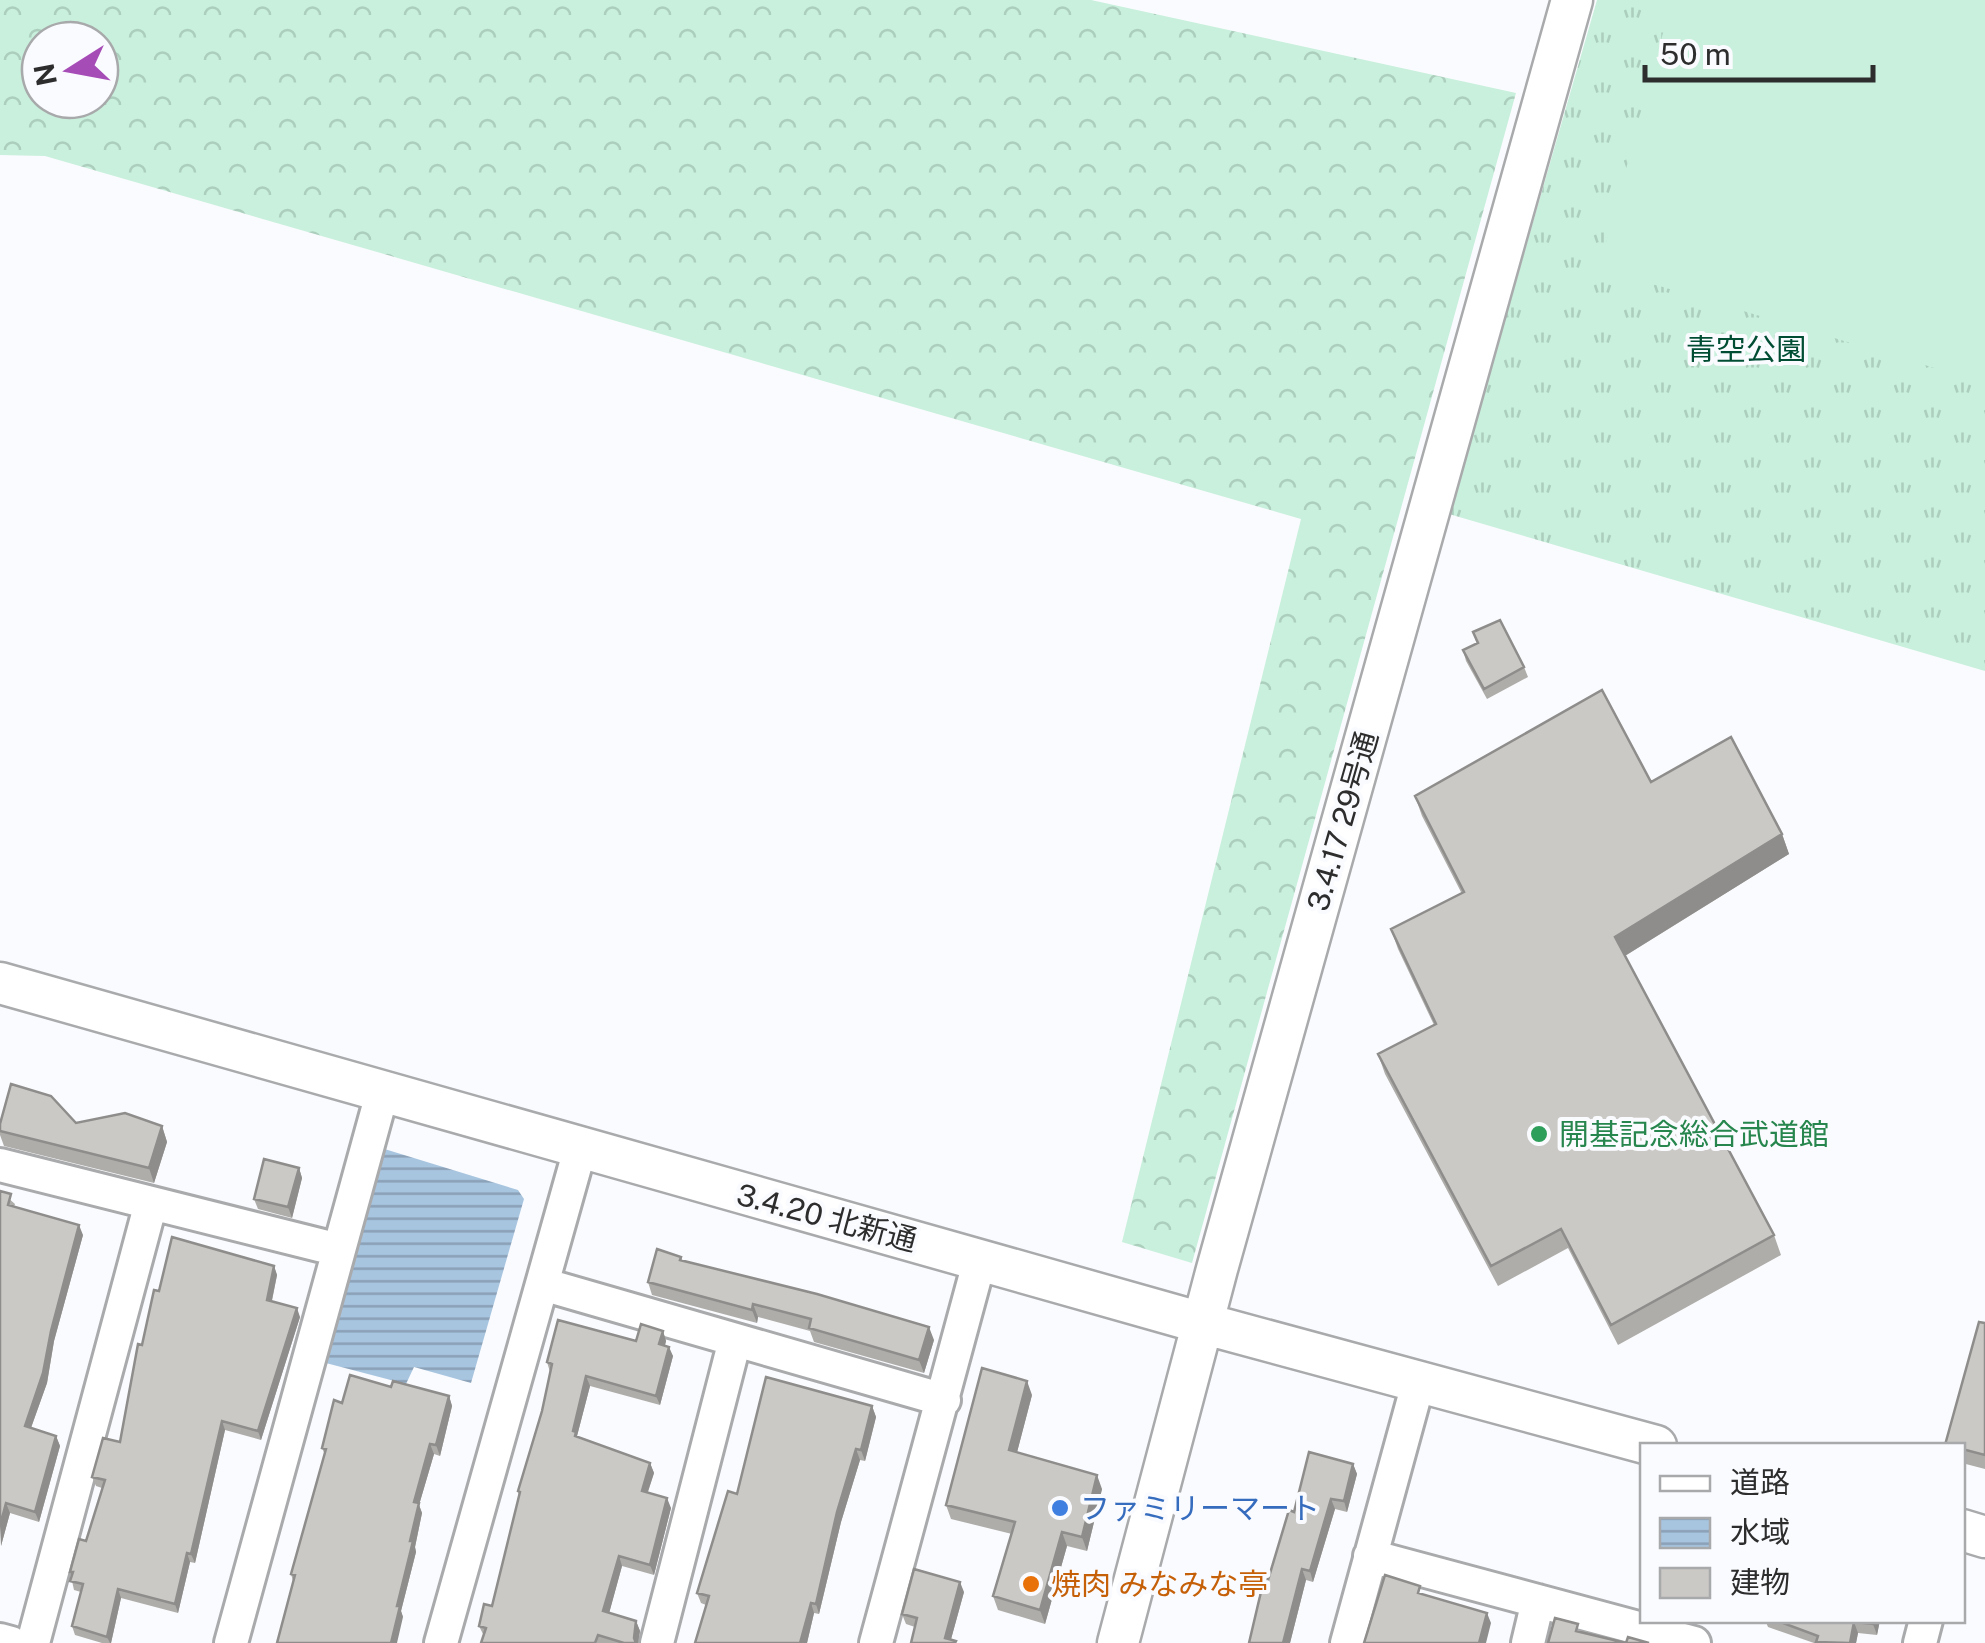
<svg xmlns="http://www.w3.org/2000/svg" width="1985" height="1643" font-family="'Public Sans','Noto Sans JP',sans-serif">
	<defs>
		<pattern id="grass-tufts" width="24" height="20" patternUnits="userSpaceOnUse" patternTransform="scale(2.5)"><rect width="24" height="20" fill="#c8f0dc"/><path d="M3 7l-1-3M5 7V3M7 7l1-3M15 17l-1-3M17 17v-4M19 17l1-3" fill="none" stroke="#accebd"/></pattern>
		<pattern id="forest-crowns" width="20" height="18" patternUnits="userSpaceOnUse" patternTransform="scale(2.5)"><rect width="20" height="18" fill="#c8f0dc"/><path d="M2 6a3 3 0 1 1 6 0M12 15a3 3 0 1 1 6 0" fill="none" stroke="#accebd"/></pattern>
		<pattern id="water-rules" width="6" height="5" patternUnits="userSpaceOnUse" patternTransform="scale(2.5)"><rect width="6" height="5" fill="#a8c5e0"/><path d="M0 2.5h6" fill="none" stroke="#89a0b6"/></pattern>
	</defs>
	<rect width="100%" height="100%" fill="#fafbfe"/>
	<path fill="url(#grass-tufts)" d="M1597,0H1985V671L1449,514Z"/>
	<path fill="url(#forest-crowns)" fill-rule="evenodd" d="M0,0H1091L1516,93L1192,1263L1122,1242L1301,519L45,156L0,155ZM40,40H100V100H40Z"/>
	<path fill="#c8f0dc" d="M1672,0H1985V383L1599,268Z"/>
	<path fill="url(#water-rules)" d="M378,1147L518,1190L524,1199L471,1383L414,1367L406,1384L322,1362Z"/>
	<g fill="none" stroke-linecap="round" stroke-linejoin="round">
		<defs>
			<path id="minor" d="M0,1165L339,1250
				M542,1284L944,1400
				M1370,1556L1694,1643
				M0,1640L11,1643
				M33,1643L151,1203
				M231,1643L383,1090
				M441,1643L580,1149
				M657,1643L735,1340
				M876,1643L980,1259
				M1347,1643L1419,1380
				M1528,1643L1538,1601
				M1920,1643L1926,1620"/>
			<path id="tertiary" d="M0,983L1202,1323L1656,1446
				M1962,1530L1985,1537
				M1118,1643L1217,1269L1572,0"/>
		</defs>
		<use href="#minor" stroke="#a9aaac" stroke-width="38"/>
		<use href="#tertiary" stroke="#a9aaac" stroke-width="45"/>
		<use href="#minor" stroke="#fff" stroke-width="32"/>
		<use href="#tertiary" stroke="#fff" stroke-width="40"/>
	</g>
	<path fill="#afadaa" d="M1473,632L1524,667L1528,677L1487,699L1466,661L1463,650L1477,644Z
		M1651,782L1782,834L1789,854L1625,956L1774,1235L1781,1255L1618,1345L1568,1248L1498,1286L1385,1074L1378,1054L1434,1025L1398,949L1391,929L1462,894L1422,816L1415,796Z
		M76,1123L162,1126L167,1142L154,1183L4,1146L0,1135V1124Z
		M299,1168L302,1178L292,1218L258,1209L254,1199Z
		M0,1191L15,1204L14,1207L83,1235L54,1341L47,1383L31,1428L56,1436L60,1446L39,1522L10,1513L1,1546Z
		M681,1257L683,1261L934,1340L924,1373L814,1342L810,1331L758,1317L757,1323L652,1295L648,1282Z
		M274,1266L277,1275L272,1301L300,1317L261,1440L225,1430L195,1563L190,1562L178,1613L121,1598L111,1643H102L75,1635L72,1626L81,1592L74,1590L70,1572L86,1541L102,1488L96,1486L92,1477L120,1442L142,1345L159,1291Z
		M1985,1323V1469L1962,1463V1446Z
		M663,1331L666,1341L665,1345L673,1356L660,1405L590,1386L577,1436L650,1463L654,1473L648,1492L671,1508L654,1575L622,1566L609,1613L636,1621L640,1631L638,1643H481L484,1636L479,1626L492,1606L519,1496L518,1491L542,1411L550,1372L547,1362L636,1341Z
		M391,1387L449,1396L452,1406L440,1456L434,1454L419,1505L422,1513L415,1547L416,1552L401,1611L403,1617L293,1581L291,1574L325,1455L322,1448L342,1403Z
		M1032,1395L1017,1452L1102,1489L1087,1551L1067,1546L1045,1624L998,1610L993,1596L1012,1534L951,1519L946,1505Z
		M872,1406L876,1417L865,1461L860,1460L841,1522L819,1614L814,1613L807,1643H695L706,1605L701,1603L697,1593L737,1494Z
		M1353,1464L1357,1474L1347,1512L1335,1509L1313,1582L1306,1580L1290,1643H1249L1268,1580L1294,1512Z
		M964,1592L951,1639L906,1624L902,1614Z
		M1765,1620H1880L1877,1635L1858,1633L1856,1643H1814L1768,1627Z"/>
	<path fill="#8e8d8b" d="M1782,834L1789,854L1623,957L1615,937Z
		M162,1126L167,1142L154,1183L149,1168Z
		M299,1168L302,1178L292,1218L288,1207Z
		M79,1225L83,1235L54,1341L47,1383L28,1436L25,1426Z
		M274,1266L277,1275L270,1309L267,1300Z
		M753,1304L758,1317L757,1323L752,1310Z
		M297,1308L300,1317L261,1440L258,1431Z
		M929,1327L934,1340L924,1373L919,1360Z
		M663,1331L666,1341L663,1353L659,1344Z
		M669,1347L673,1356L660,1405L656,1396Z
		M586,1376L590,1386L577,1436L580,1442L573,1431Z
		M1027,1381L1032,1395L1014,1464L1009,1450Z
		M449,1396L452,1406L440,1456L436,1445Z
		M872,1406L876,1417L865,1461L861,1450Z
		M222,1421L225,1430L195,1563L191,1554Z
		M56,1436L60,1446L39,1522L35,1512Z
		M430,1444L434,1454L419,1505L422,1513L415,1547L416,1552L401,1611L403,1617L397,1643H391L397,1606L410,1541L414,1502Z
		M856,1449L860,1460L841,1522L819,1614L816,1604L837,1512Z
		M650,1463L654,1473L645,1500L642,1491Z
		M1353,1464L1357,1474L1347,1512L1344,1501Z
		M1097,1475L1102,1489L1087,1551L1082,1537Z
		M667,1498L671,1508L654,1575L650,1565Z
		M1331,1499L1335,1509L1313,1582L1310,1571Z
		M6,1503L10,1513L1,1546L0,1526Z
		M1062,1532L1067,1546L1045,1624L1040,1610Z
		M187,1553L190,1562L178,1613L175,1604Z
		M619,1556L622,1566L607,1621L603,1611Z
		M1302,1569L1306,1580L1290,1643H1283Z
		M960,1582L964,1592L950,1643L945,1638Z
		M118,1589L121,1598L111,1643H110L107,1637Z
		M811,1603L814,1613L807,1643H800Z
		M1487,1613L1491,1623L1486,1643H1479Z
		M1874,1620H1880L1877,1635L1873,1624Z
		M636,1621L640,1631L638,1643H636L634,1638Z
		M1854,1622L1858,1633L1856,1643H1850Z"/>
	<path fill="#cbc9c6" stroke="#8e8d8b" stroke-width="2.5" d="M1500,620L1524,667L1484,689L1463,650L1478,643L1473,632Z
		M1602,690L1651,782L1731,737L1782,834L1615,937L1774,1235L1611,1325L1561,1229L1491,1266L1378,1054L1436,1024L1391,929L1464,892L1415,796Z
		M11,1084L51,1096L76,1123L125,1113L162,1126L149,1168L0,1131V1124Z
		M264,1159L299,1168L288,1207L254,1199Z
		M0,1191L11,1194L8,1205L79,1225L51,1331L43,1373L25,1426L56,1436L35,1512L6,1503L0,1526Z
		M172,1237L274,1266L267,1300L297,1308L258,1431L222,1421L191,1554L187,1553L175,1604L118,1589L107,1637L72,1626L83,1584L70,1581L73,1572H70L79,1539L86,1541L105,1480L92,1477L103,1438L120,1442L138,1344L142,1345L154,1290L159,1291Z
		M657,1249L681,1257L680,1260L817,1294L929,1327L919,1360L809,1328L811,1319L753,1304L752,1310L648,1282Z
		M558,1320L636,1341L641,1324L663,1331L659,1344L669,1347L656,1396L586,1376L573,1431L576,1432L575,1436L650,1463L642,1491L667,1498L650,1565L619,1556L603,1611L636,1621L634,1638L636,1643H624L598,1635L595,1643H481L486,1628L479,1626L484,1604L492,1606L520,1492L518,1491L542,1411L552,1364L547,1362Z
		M1979,1322L1985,1323V1455L1962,1449V1446L1945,1445Z
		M982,1368L1027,1381L1009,1450L1097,1475L1082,1537L1062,1532L1040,1610L993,1596L1015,1522L946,1505Z
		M350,1375L391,1387L393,1381L449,1396L436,1445L430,1444L414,1502L419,1503L410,1541H413L397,1606H400L391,1643H277L295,1575L291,1574L326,1449L322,1448L334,1400L342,1403Z
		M766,1377L872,1406L861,1450L856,1449L837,1512L816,1604L811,1603L800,1643H695L709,1596L697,1593L728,1491L737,1494Z
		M1309,1452L1353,1464L1344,1501L1331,1499L1310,1571L1302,1569L1283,1643H1249L1264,1579L1268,1580L1289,1510L1294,1512Z
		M914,1569L960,1582L945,1638L956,1641L955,1643H911L917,1618L902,1614Z
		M1385,1575L1420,1586L1418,1593L1487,1613L1479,1643H1364Z
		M1555,1618L1578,1624L1576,1631L1626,1643L1628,1637L1649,1643H1548Z
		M1775,1620H1874L1873,1624L1854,1622L1850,1643L1816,1642L1818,1636Z"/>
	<circle fill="#2e9e5b" stroke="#fafbfe" stroke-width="4" cx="1539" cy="1134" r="10"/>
	<circle fill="#3f7fe0" stroke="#fafbfe" stroke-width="4" cx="1060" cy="1508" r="10"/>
	<circle fill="#e8710a" stroke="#fafbfe" stroke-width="4" cx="1031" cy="1584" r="10"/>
	<g text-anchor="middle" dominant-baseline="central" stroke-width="8" stroke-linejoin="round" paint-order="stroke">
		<g font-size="30" fill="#004d34" stroke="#fafbfe">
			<text x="1746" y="349">青空公園</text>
		</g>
		<g font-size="30" fill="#2d2d2e" stroke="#fafbfe">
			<text transform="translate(1342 821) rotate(-74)">3.4.17 29号通</text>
			<text transform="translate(827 1217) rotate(15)">3.4.20 北新通</text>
		</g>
		<g font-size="30" fill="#27864d" stroke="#fafbfe" text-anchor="start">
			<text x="1559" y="1134">開基記念総合武道館</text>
		</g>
		<g font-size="30" fill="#366cbe" stroke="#fafbfe" text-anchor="start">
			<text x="1080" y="1508">ファミリーマート</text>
		</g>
		<g font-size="30" fill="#c56008" stroke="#fafbfe" text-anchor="start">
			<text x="1051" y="1584">焼肉 みなみな亭</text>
		</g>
	</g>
	<rect x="1640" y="1443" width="325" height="180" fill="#fafbfe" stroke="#a8a9ab" stroke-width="2.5"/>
	<rect x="1660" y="1476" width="50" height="15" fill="#ffffff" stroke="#a8a9ab" stroke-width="2.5"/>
	<text x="1730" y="1493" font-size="30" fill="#2d2d2e">道路</text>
	<rect x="1660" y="1518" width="50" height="30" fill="url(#water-rules)" stroke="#a8a9ab" stroke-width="2.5"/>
	<text x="1730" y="1543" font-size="30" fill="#2d2d2e">水域</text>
	<rect x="1660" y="1568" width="50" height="30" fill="#cbc9c6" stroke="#a8a9ab" stroke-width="2.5"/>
	<text x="1730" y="1593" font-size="30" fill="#2d2d2e">建物</text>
	<g transform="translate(70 70) rotate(259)"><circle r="48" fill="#fafbfe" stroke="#a8a9ab" stroke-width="2.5"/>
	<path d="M0-8L18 38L0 25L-18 38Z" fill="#a64cb7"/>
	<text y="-15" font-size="28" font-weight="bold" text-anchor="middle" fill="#2d2d2e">N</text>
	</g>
	<path d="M1645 65v15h228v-15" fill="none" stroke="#2d2d2e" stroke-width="5"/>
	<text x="1660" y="65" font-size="30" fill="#2d2d2e" stroke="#fafbfe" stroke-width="8" paint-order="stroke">50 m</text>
</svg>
